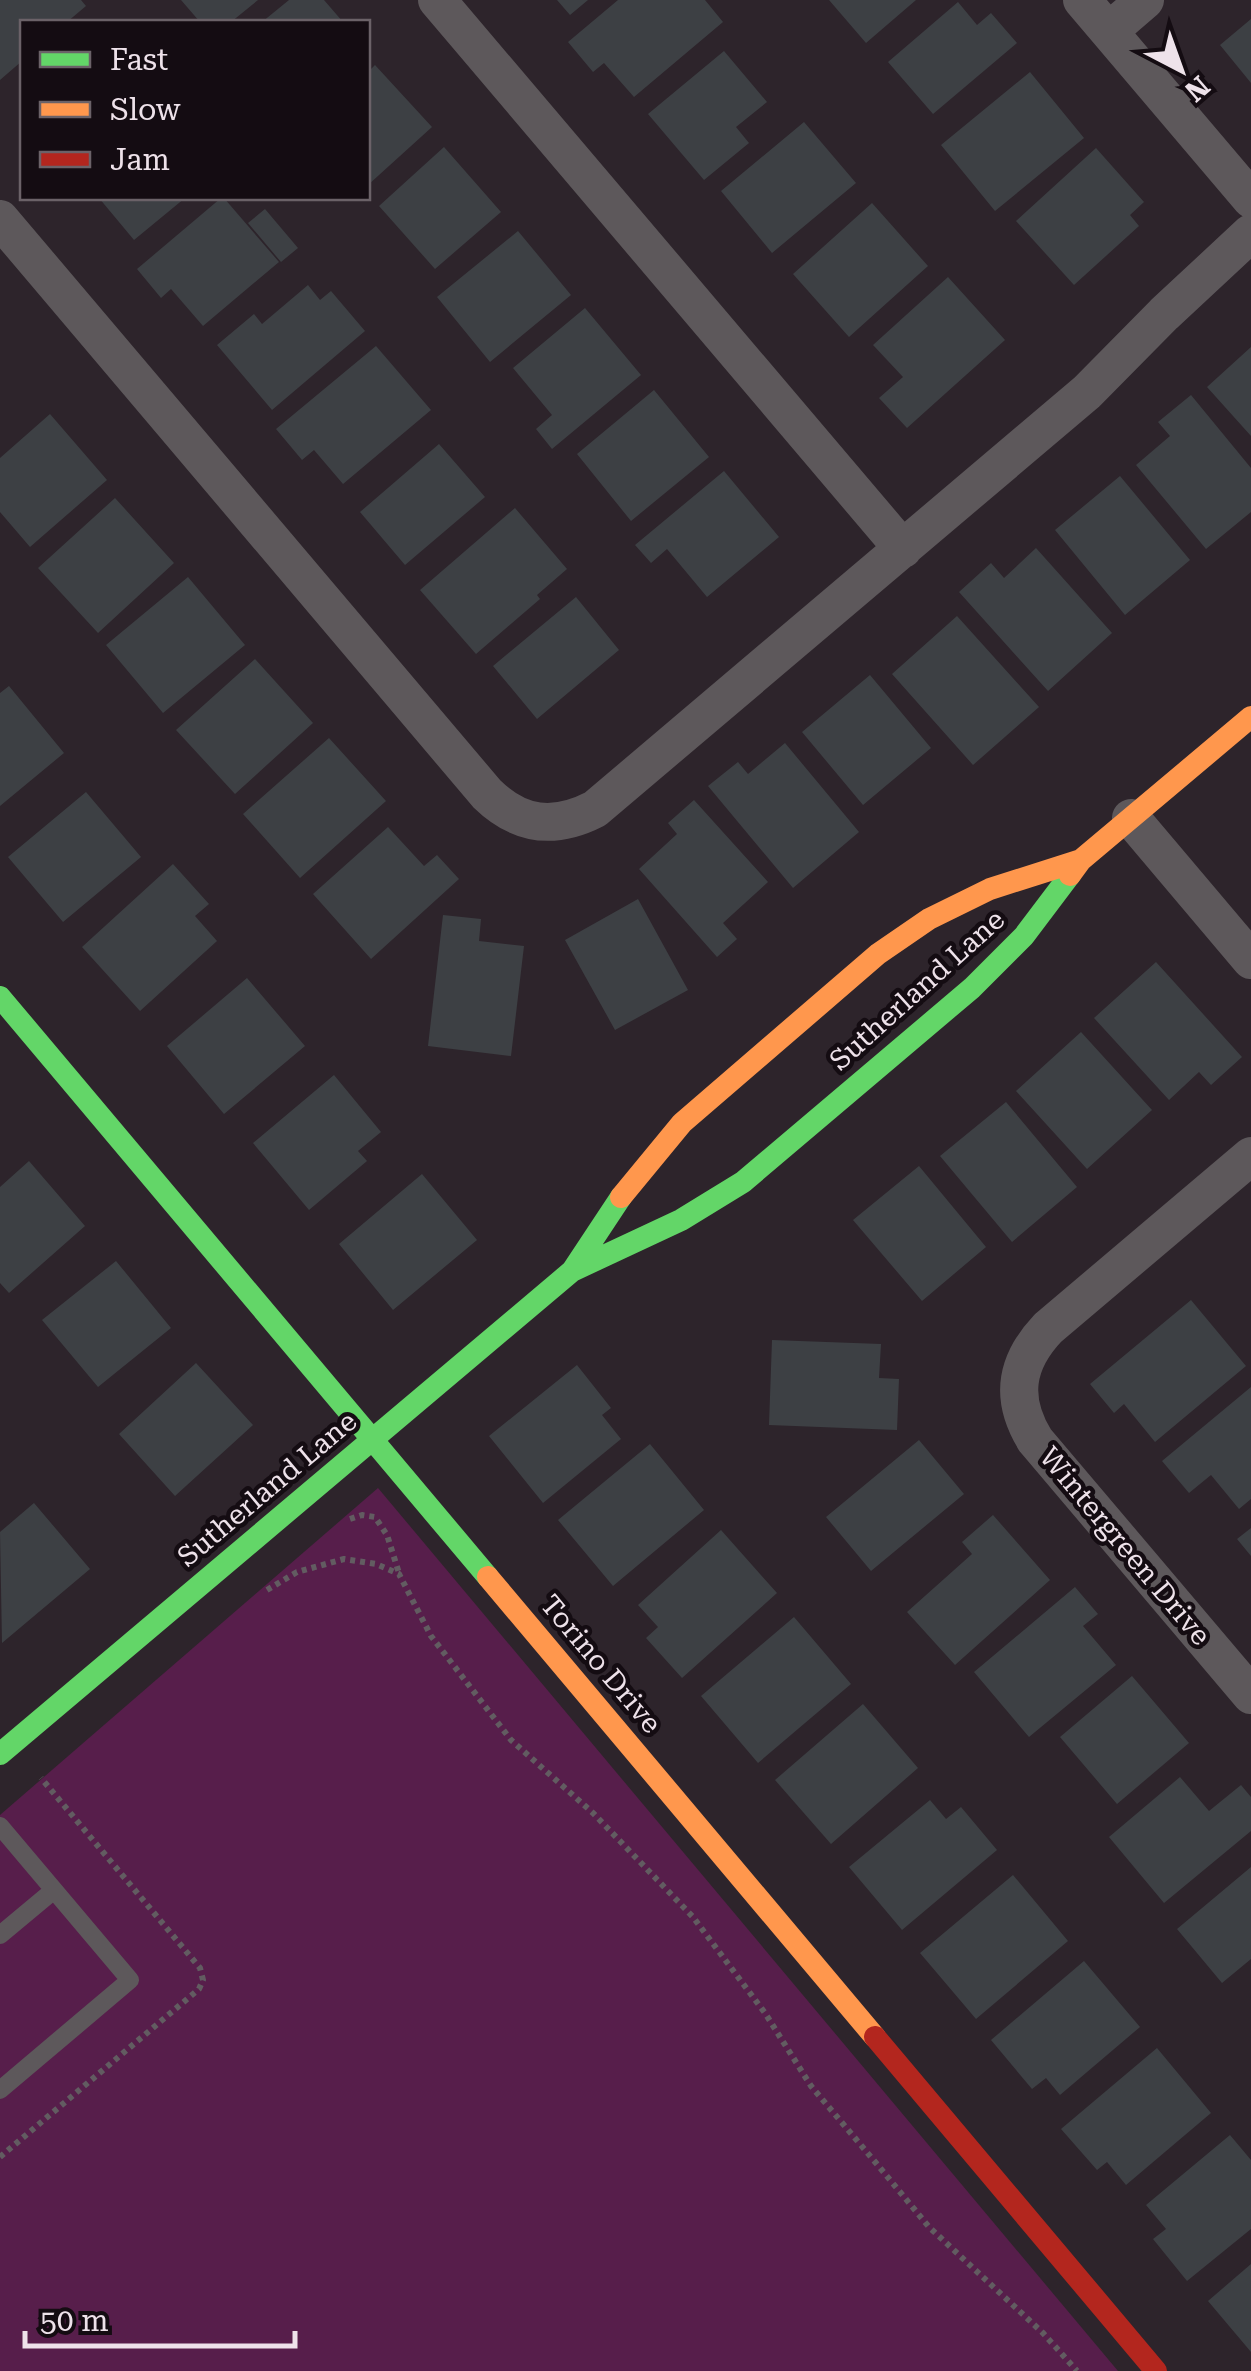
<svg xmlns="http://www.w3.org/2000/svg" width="1251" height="2371" font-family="'Roboto Serif',serif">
	<rect width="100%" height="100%" fill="#2d242b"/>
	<path fill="#571e4b" d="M378,1488L1118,2371H0V1815Z"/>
	<path fill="#3d4044" d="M0,0H81L86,6L67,22H22V61L0,80Z
		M181,0H258L231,22H200Z
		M289,0H324L343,22H262Z
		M557,0H588L570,15Z
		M618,0H705L723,22L634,97L604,63L593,72L568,42Z
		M829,0H916L866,43Z
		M958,2L977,25L991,13L1017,43L933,114L888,62Z
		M1251,19V83L1220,45Z
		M724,51L767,102L736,127L749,143L704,180L648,114Z
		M375,65L432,127L368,185V72Z
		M1030,72L1084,138L995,211L941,145Z
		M804,122L856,183L772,253L721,191Z
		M444,147L501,212L435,269L379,206Z
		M1096,148L1144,202L1130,215L1139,226L1074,285L1016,221Z
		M99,198H185L134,240Z
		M221,198H224L279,262L203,326L171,289L161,298L137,269Z
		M872,203L928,266L849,337L793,274Z
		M265,209L298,248L281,262L248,223Z
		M518,231L571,295L490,362L437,297Z
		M948,277L1005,340L907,428L879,398L903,377L873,345Z
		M308,285L320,300L331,291L365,331L272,410L217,345L254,314L262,324Z
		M585,308L641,375L552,449L536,429L552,415L513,368Z
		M376,346L431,410L343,484L314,450L302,460L276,429Z
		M1251,347V436L1207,387Z
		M654,390L709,457L631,521L577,454Z
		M1191,395L1251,468V512L1206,549L1136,465L1170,436L1158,422Z
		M50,414L107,480L30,547L0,512V458Z
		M439,444L485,497L405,565L360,512Z
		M724,471L779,537L707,597L667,549L651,563L635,545Z
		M1120,476L1190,560L1125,615L1055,530Z
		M115,498L174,563L98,633L38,568Z
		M515,508L567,569L537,595L540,599L476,654L420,590Z
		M1036,548L1112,633L1048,691L959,592L991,563L1004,578Z
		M188,577L245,645L163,713L106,645Z
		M576,597L619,650L537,719L493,666Z
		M957,616L1039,707L973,765L892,674Z
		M255,659L313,723L235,794L176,730Z
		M870,675L931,748L863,805L802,732Z
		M9,686L64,753L0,806V693Z
		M329,738L386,801L300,878L243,814Z
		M785,743L859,832L793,888L708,786L738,762L748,774Z
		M86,792L141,857L63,922L8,857Z
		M694,800L768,882L723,923L737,939L717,957L639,869L677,834L668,823Z
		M388,827L424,866L437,855L459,879L371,959L313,894Z
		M173,864L209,904L195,916L217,941L140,1011L82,947Z
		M638,899L688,990L615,1030L565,940Z
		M443,915L481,919L479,941L524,946L511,1056L428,1046Z
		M1156,962L1242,1057L1211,1085L1199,1072L1169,1100L1094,1018Z
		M247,978L305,1046L224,1114L167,1046Z
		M1081,1032L1152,1110L1087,1169L1016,1091Z
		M334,1075L381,1132L358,1151L367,1161L309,1210L253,1143Z
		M1006,1102L1077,1187L1012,1242L940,1156Z
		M29,1161L85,1226L9,1293L0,1283V1187Z
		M919,1166L986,1247L922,1301L853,1220Z
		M422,1174L477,1240L393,1310L339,1244Z
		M116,1261L171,1328L98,1387L42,1320Z
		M1191,1300L1246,1366L1155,1442L1124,1404L1114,1413L1090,1384Z
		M772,1340L881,1344L879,1378L899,1379L897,1430L769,1425Z
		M196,1363L253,1425L175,1496L119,1434Z
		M577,1365L611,1408L602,1415L621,1439L543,1503L489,1436Z
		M1251,1387V1499L1239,1509L1211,1475L1189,1493L1162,1461Z
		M919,1440L964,1494L871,1571L826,1517Z
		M650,1444L704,1510L613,1586L558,1520Z
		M34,1503L90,1569L2,1643L0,1532Z
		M993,1515L1050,1580L955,1665L907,1612L972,1554L962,1542Z
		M1251,1528V1556L1237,1539Z
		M721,1530L777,1593L682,1678L646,1638L658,1627L638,1605Z
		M1075,1587L1098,1614L1083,1626L1116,1665L1029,1737L974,1672Z
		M794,1617L851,1684L758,1763L701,1696Z
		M1132,1676L1189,1743L1117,1804L1060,1737Z
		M863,1704L918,1768L831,1844L775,1780Z
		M1180,1777L1209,1811L1241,1785L1251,1797V1831L1164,1903L1109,1837Z
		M930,1800L946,1819L961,1807L997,1850L902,1930L849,1867Z
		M1251,1867V1959L1222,1983L1177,1929Z
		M1013,1875L1068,1941L976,2019L920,1953Z
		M1084,1961L1140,2027L1060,2095L1046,2078L1032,2089L991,2040Z
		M1157,2048L1211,2113L1126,2185L1107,2162L1097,2170L1061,2129Z
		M1230,2135L1251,2160V2229L1187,2281L1153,2239L1166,2229L1146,2205Z
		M1251,2264V2352L1208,2301Z"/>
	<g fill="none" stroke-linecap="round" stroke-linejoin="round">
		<path stroke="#625c61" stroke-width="6" stroke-dasharray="5 5" stroke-linecap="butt" d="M350,1519L362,1515L375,1517L387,1535L399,1573
			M267,1590L297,1572L344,1559L376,1564L399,1574L431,1636L511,1740L593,1813L693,1917L765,2013L811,2086L876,2163L929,2227L1043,2333L1077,2371
			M0,2157L199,1989L203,1980L200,1968L41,1778"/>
		<path stroke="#5d585b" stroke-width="18" d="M0,1826L130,1980L0,2090
			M0,1935L54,1890"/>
		<path stroke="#5d585b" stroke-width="38" d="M437,0L903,549
			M1082,0L1251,199
			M1109,31L1145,0
			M0,219L487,794C520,826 554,830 595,809L1087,392L1164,314L1251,233
			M1131,818L1251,960
			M1251,1156L1048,1328C1015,1363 1010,1399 1035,1440L1251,1695"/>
		<path stroke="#63d668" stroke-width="22" d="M0,997L488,1577
			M572,1271L681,1220L743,1182L972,988L1024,936L1070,875
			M0,1754L572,1271L621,1197"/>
		<path stroke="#ff974d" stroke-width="22" d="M1070,875L1081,860L1251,717
			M621,1197L682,1123L878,954L929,919L990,889L1081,860
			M488,1577L875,2037"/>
		<path stroke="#b3261e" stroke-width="22" d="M875,2037L1156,2371"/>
	</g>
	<g text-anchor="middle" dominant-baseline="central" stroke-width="9" stroke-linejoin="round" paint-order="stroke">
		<g font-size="28" fill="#eee2ea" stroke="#140c12">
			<text transform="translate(917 990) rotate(-42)">Sutherland Lane</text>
			<text transform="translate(267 1489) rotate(-40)">Sutherland Lane</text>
			<text transform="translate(1125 1546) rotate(50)">Wintergreen Drive</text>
			<text transform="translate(601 1664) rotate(50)">Torino Drive</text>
		</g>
	</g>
	<rect x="20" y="20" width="350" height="180" fill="#140c12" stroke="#6b6268" stroke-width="2.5"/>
	<rect x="40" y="52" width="50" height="15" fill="#63d668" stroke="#6b6268" stroke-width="2.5"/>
	<text x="110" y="70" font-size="30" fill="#eee2ea">Fast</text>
	<rect x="40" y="102" width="50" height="15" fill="#ff974d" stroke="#6b6268" stroke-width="2.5"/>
	<text x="110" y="120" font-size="30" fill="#eee2ea">Slow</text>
	<rect x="40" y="152" width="50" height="15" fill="#b3261e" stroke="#6b6268" stroke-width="2.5"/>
	<text x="110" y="170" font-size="30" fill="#eee2ea">Jam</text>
	<g transform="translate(1181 70) rotate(139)" stroke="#140c12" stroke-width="8" paint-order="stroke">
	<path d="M0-8L18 38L0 25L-18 38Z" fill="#eee2ea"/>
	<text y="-15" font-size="28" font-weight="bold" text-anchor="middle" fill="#eee2ea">N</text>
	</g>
	<path d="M25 2331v15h270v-15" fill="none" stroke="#eee2ea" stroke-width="5"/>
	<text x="40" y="2331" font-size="30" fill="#eee2ea" stroke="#140c12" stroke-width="8" paint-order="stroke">50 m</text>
</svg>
